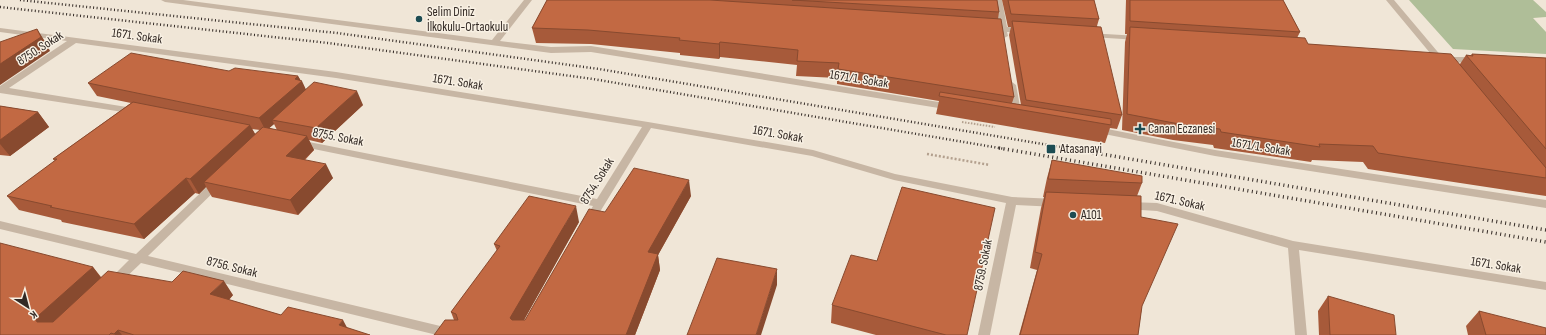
<svg xmlns="http://www.w3.org/2000/svg" width="1546" height="335" font-family="'Sofia Sans Condensed',sans-serif">
	<rect width="100%" height="100%" fill="#f0e6d7"/>
	<path fill="#afbe98" d="M1409,0H1533L1546,12V17L1533,18L1546,32V54L1453,49Z"/>
	<g fill="none" stroke-linecap="round" stroke-linejoin="round">
		<path stroke="#b3a08e" stroke-width="2" stroke-dasharray="1.5 1.5" stroke-linecap="butt" d="M962,122L995,127"/>
		<path stroke="#b3a08e" stroke-width="2.5" stroke-dasharray="2 2" stroke-linecap="butt" d="M927,154L990,165"/>
		<path fill="#c7b6a4" fill-rule="evenodd" d="M161,0H183L492,40L524,0H532L500,41L551,47L591,46L951,104L956,107L951,110L591,52L551,53L165,2Z
			M994,0H1002L1007,27L1026,28V32H1007L1008,36L1004,38L1000,36L999,31L986,30V26H998Z
			M1386,0H1394L1442,57H1476L1480,60L1476,63L1446,62V65H1440Z
			M0,28L336,72L648,122L813,150L895,174L1012,197L1057,199L1062,203L1057,207L1016,205L990,335H978L1006,203L894,180L812,156L651,128L592,225H584L583,222L593,206L299,146L294,143L299,140L597,199L642,127L336,78L76,43L9,88L139,109L141,111L136,114L0,93V86L67,41L0,32Z
			M1088,33L1139,36L1143,38L1139,40L1091,37H1088Z
			M1012,82L1016,85L1022,117L1017,120L1012,117L1008,85Z
			M1097,127L1215,150L1546,200V208L1215,156L1094,132L1092,130Z
			M218,179L223,182L222,184L148,256L457,330L461,331L463,335H437L141,263L118,285L114,286L110,285L108,282L110,279L129,260L0,229V221L136,254L214,180Z
			M1129,202L1157,203L1293,241L1546,282V290L1299,250L1307,335H1295L1288,248L1157,211L1125,209L1124,206L1125,203Z"/>
		<path stroke="#332a25" stroke-width="2.5" stroke-dasharray="1 2.5" stroke-linecap="butt" d="M20,0L337,33L599,69L1072,149
			M0,7L328,43L593,79L1005,149"/>
		<path stroke="#332a25" stroke-width="3.5" stroke-dasharray="1 3.5" stroke-linecap="butt" d="M999,148L1546,242
			M1066,148L1546,230"/>
	</g>
	<path fill="#a75a3a" fill-rule="evenodd" d="M547,0H997L999,12L998,19L1014,97L1012,103L1021,105L1009,35L1011,27H1008L1002,0H1094L1099,19L1097,26L1122,115L1117,129L1110,128L1105,143L936,114L939,101L837,84V78L796,76L797,65L720,57L719,59L680,55V53L591,44L536,43L532,28Z
		M1126,0H1283L1300,32L1297,38L1308,44L1460,64L1466,55H1471L1472,54L1546,58V196L1368,169L1363,162L1312,160L1311,162L1214,148L1213,145L1173,140L1122,130L1125,42L1127,34H1125Z
		M229,71L298,76L306,90L363,105L322,143L309,140L314,150L305,160L333,178L298,215L212,197L206,187L199,194L195,193L144,239L62,222L61,220L19,210L7,196L55,161L53,159L131,103L97,96L88,83ZM274,124L277,130L269,128ZM252,129L260,130L255,134Z
		M0,106L38,112L49,127L10,156L0,155Z
		M1052,160L1142,183L1137,196L1142,306L1138,335H1019L1037,270L1030,268L1041,208L1044,197H1043L1047,178Z
		M691,196L658,255L660,270L635,335L454,320L451,312L497,251L494,244L579,222L524,320H525L605,212Z
		M93,267L101,277L233,295L229,300L281,315L347,328L370,335H0Z
		M1328,296L1396,335H1319L1318,311Z
		M832,305L967,335H876L831,323Z
		M1479,311L1546,335H1468L1466,326Z"/>
	<path fill="#884a2f" d="M37,29L46,43L50,51L0,85V64Z
		M720,42V57L719,59V44Z
		M298,76L301,81H302L308,94L272,120L274,124L266,131L259,118Z
		M357,91L363,105L322,143L316,128Z
		M38,112L49,127L10,156L0,144V140Z
		M250,125L258,139L204,182L206,187L199,194L190,179Z
		M307,136L314,150L293,170L286,156Z
		M326,164L333,178L298,215L290,200Z
		M186,178L195,193L144,239L134,224Z
		M689,180L691,196L658,255L660,270L635,335H626L648,252Z
		M576,206L579,222L516,334L510,318Z
		M93,267L104,282L50,334L37,322L36,320L39,315Z
		M777,269V285L761,335H756Z
		M224,281L233,295L220,309L210,294Z
		M343,320L351,335L339,325Z
		M118,330L122,335H115L114,334Z"/>
	<path fill="#c26943" stroke="#884a2f" d="M547,0H710L1001,19L1014,97L838,69L839,63L797,61L798,50L720,42L719,44L679,40L680,38L588,30L532,28Z
		M792,0H997L999,12Z
		M1008,0H1094L1099,19L1011,14Z
		M1130,0H1283L1300,32L1130,21Z
		M1012,21L1101,27L1122,115L1026,100Z
		M1130,27L1305,38L1308,44L1451,54L1546,168V178L1378,153L1373,146L1319,144L1320,147L1221,132L1220,129L1179,124L1127,114Z
		M37,29L41,37L0,64V42Z
		M131,53L229,71L235,68L298,76L295,79L302,81L259,118L88,83Z
		M1472,54L1546,58V149L1466,55L1473,56Z
		M314,82L357,91L316,128L272,120Z
		M940,92L1111,119V125L939,96Z
		M133,102L250,125L190,179L186,178L134,224L50,207L52,206L7,196L57,159H53Z
		M0,106L38,112L0,140Z
		M263,127L307,136L286,156L326,164L290,200L204,182Z
		M1052,160L1142,176V183L1048,179Z
		M634,168L689,180L648,252L658,254L626,335H434L445,320H458L456,314L451,312L500,246L494,244L529,196L576,206L510,318L512,320H525L589,209L605,212Z
		M902,187L995,208L967,335H946L832,305L851,255L877,261Z
		M1046,192L1141,196V217L1178,224L1142,306L1138,335H1020L1042,254L1035,252Z
		M0,243L93,267L39,315L36,320L37,322H53L108,271L172,282L183,271L224,281L210,294L281,315L288,307L343,320L339,325L370,335H134L118,330L114,334L111,333L109,335H0Z
		M717,258L777,269L756,335H687Z
		M1328,296L1394,315L1396,335H1330Z
		M1479,311L1546,328V335H1486Z"/>
	<g fill="#1d4c52" stroke="#f8f0e3" stroke-width="1.5">
		<circle cx="419" cy="19" r="4"/>
		<path d="M1138 123h4v4h4v4h-4v4h-4v-4h-4v-4h4z"/>
		<rect x="1046" y="144" width="10" height="10" rx="2"/>
		<circle cx="1073" cy="215" r="4"/>
	</g>
	<g text-anchor="middle" dominant-baseline="central" stroke-width="3" stroke-linejoin="round" paint-order="stroke">
		<g font-size="13" fill="#332a25" stroke="#f8f0e3" text-anchor="start">
			<text x="427" y="12">Selim Diniz<tspan x="427" dy="15">İlkokulu-Ortaokulu</tspan></text>
			<text x="1148" y="129">Canan Eczanesi</text>
			<text x="1060" y="149">Atasanayi</text>
			<text x="1081" y="215">A101</text>
		</g>
		<g font-size="13" fill="#332a25" stroke="#f8f0e3">
			<text transform="translate(137 36) rotate(8)">1671. Sokak</text>
			<text transform="translate(40 48) rotate(-33)">8750. Sokak</text>
			<text transform="translate(859 79) rotate(9)">1671/1. Sokak</text>
			<text transform="translate(458 82) rotate(9)">1671. Sokak</text>
			<text transform="translate(778 134) rotate(10)">1671. Sokak</text>
			<text transform="translate(338 137) rotate(11)">8755. Sokak</text>
			<text transform="translate(1261 147) rotate(9)">1671/1. Sokak</text>
			<text transform="translate(597 181) rotate(-58)">8754. Sokak</text>
			<text transform="translate(1180 201) rotate(13)">1671. Sokak</text>
			<text transform="translate(983 265) rotate(-79)">8759. Sokak</text>
			<text transform="translate(1496 265) rotate(9)">1671. Sokak</text>
			<text transform="translate(232 267) rotate(14)">8756. Sokak</text>
		</g>
	</g>
	<g transform="translate(28 307) rotate(144)" stroke="#f8f0e3" stroke-width="3" paint-order="stroke">
	<path d="M0-3L7 15L0 10L-7 15Z" fill="#332a25"/>
	<text y="-6" font-size="11" font-weight="bold" text-anchor="middle" fill="#332a25">K</text>
	</g>
</svg>
